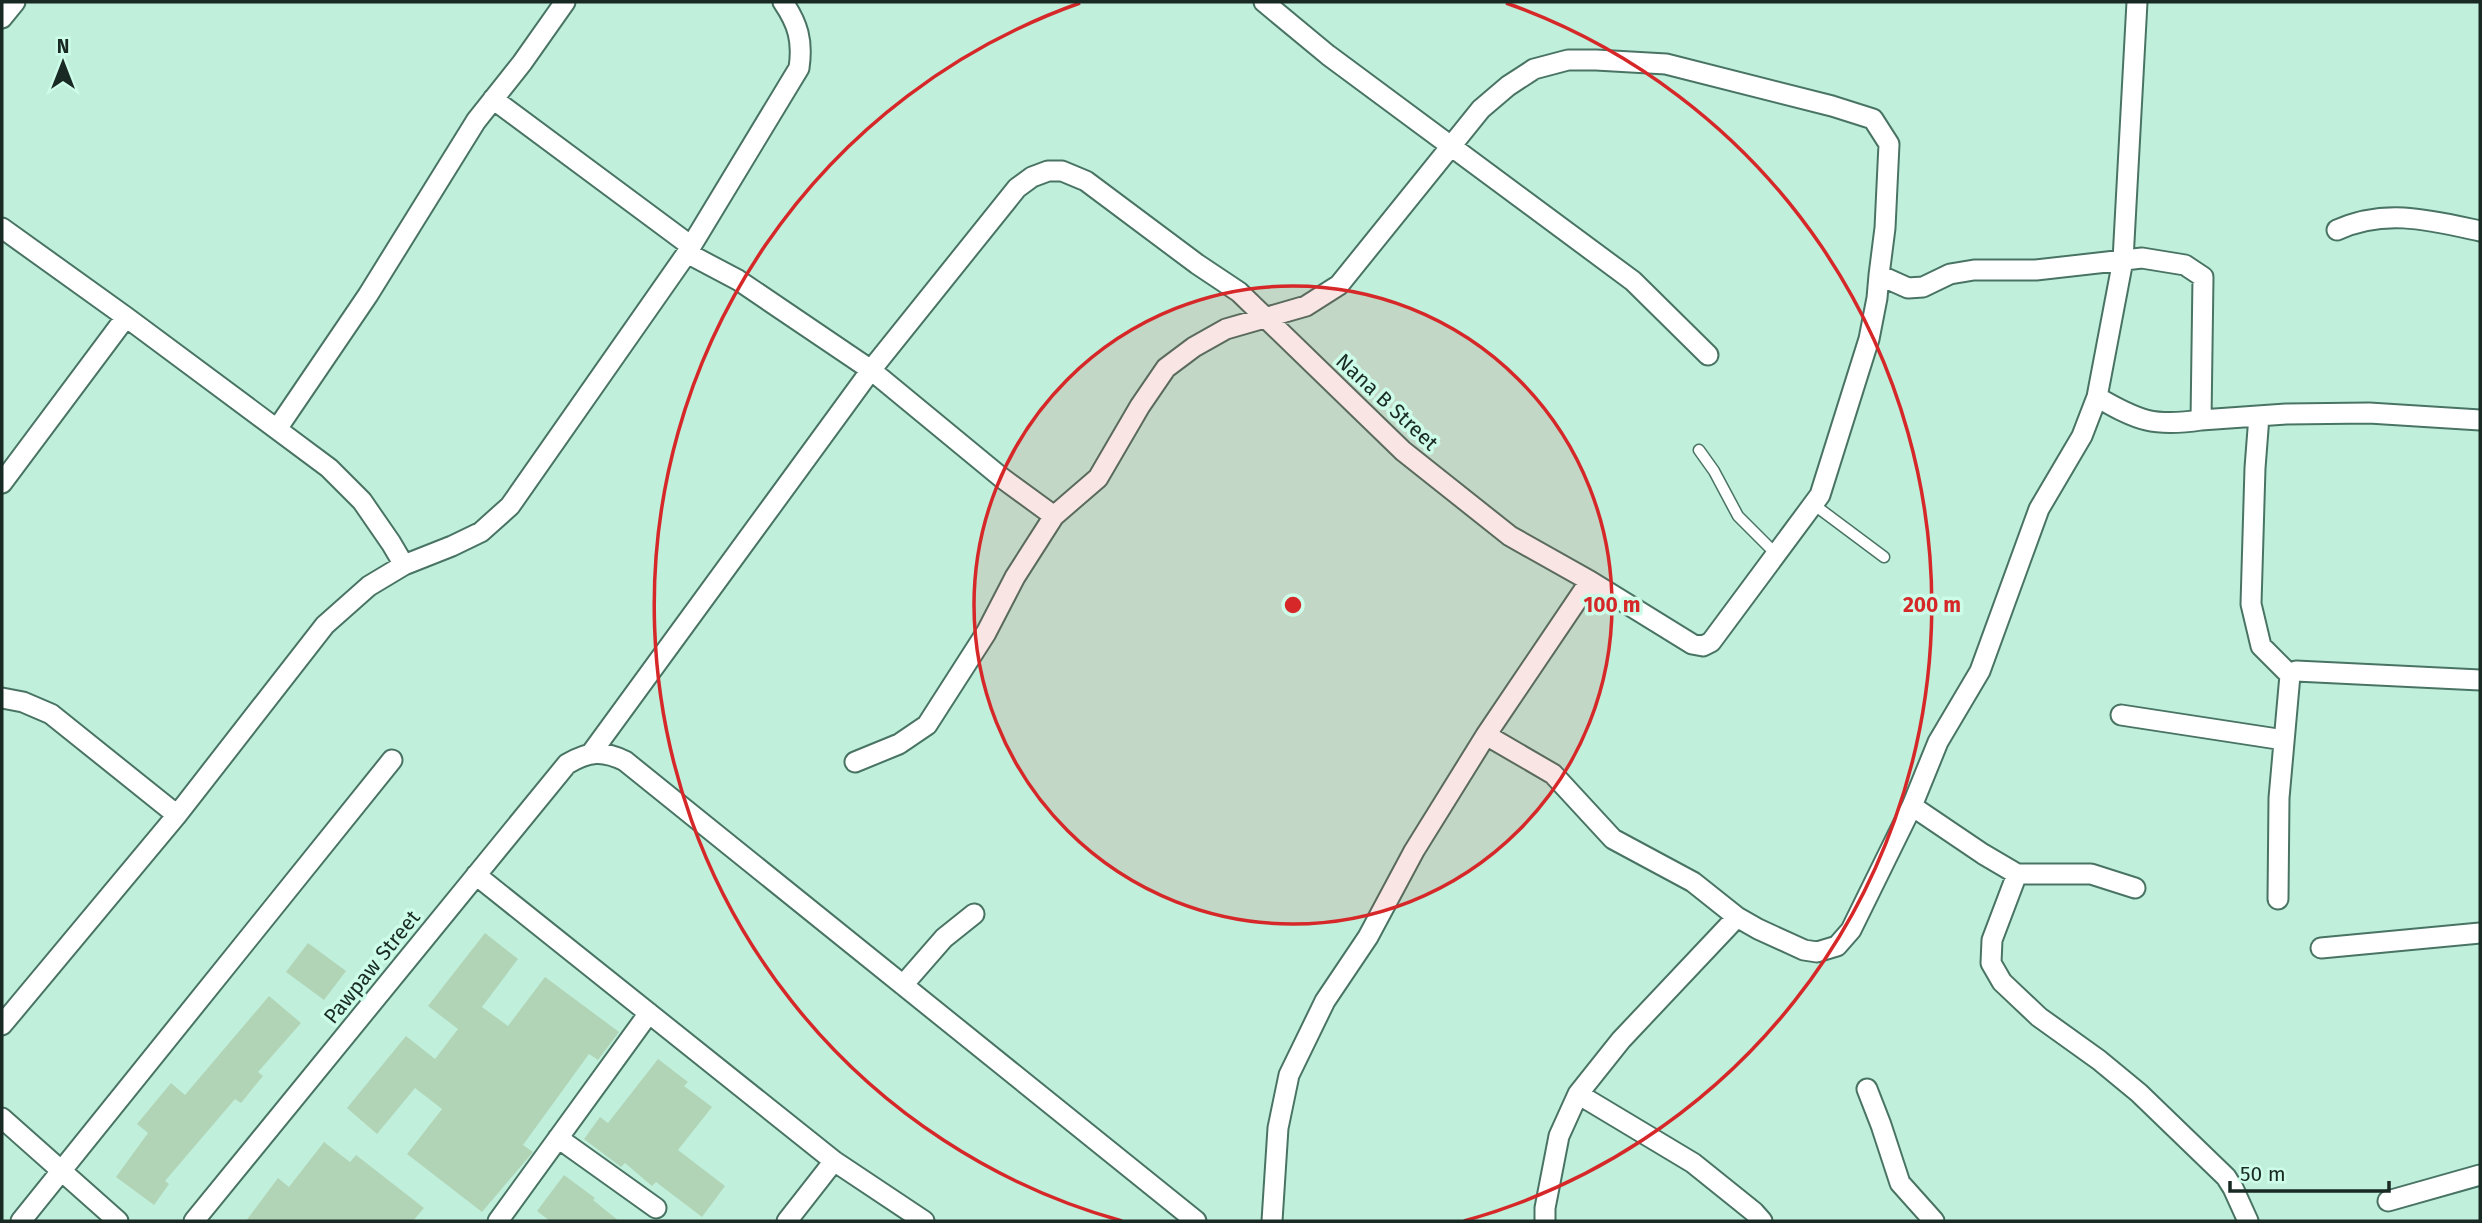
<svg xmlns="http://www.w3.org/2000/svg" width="2482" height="1223" font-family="'Fira Sans',sans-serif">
	<rect width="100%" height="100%" fill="#c0efdc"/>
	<path fill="#b2d4b6" d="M485,933L518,959L482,1007L508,1026L545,977L619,1032L598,1060L589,1054L523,1145L533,1152L482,1212L407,1154L442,1109L415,1088L377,1134L347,1108L406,1036L435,1059L458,1029L428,1006Z
		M308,943L346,971L324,1000L286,972Z
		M269,996L301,1023L258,1072L263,1076L241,1103L235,1099L165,1181L169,1184L154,1205L116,1177L148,1133L137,1124L171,1083L185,1095Z
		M658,1059L688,1082L684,1086L712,1107L678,1150L725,1186L702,1217L656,1182L652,1186L625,1163L621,1167L584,1139L600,1117L608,1123Z
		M324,1142L350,1162L356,1155L424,1208L413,1221H246L278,1178L289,1187Z
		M564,1175L595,1198L593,1200L619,1221H550L537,1211Z"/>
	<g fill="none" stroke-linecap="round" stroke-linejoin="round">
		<defs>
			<path id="service" d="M1699,450L1714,471L1738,516L1775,553
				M1813,504L1884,557"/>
			<path id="minor" d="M1264,2L1328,55L1633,281L1708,355
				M2,18L15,2
				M493,99L691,246
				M2,228L126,317L329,468L362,501L391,543L404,565
				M2337,230C2385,208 2430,220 2480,231
				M687,253L738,280L871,370L1002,478L1054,516
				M2097,397C2138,421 2154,427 2201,420
				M2259,416L2255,468L2251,604L2261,646L2290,675
				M277,429L368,295L476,121L522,63L565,2
				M2,483L126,317
				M2,698L23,702L51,714L177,815
				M2121,715L2284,740
				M1486,735L1553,774L1613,839L1693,882L1737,917L1758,929L1804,950L1817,952L1837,946L1851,930L1912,806L1938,742L1980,671L2039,509L2082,436L2097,397L2123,260L2137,2
				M592,752L871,370L1017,188L1032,177L1048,171H1062L1086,181L1197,264L1239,292L1403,451L1510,536L1590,581L1692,644L1703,646L1711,642L1820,495L1869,339L1877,298L1879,275
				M855,762L899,744L927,725L986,633L1015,577L1054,516L1098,478L1140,406L1166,368L1194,347L1226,329L1306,306L1339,285L1481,109L1508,86L1534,69L1568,60H1596L1666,64L1832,106L1873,119L1889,144L1885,228L1879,275L1908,288L1923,287L1950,274L1974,270H2036L2142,258L2185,265L2203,277L2201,420L2286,414L2369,413L2480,420
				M1912,806L1983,854L2017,874H2091L2135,888
				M2017,874L1992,940L1991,963L2002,982L2039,1017L2099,1060L2139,1093L2226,1177L2233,1188L2248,1221
				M476,875L834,1161L924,1221
				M2278,899L2279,798L2290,675L2296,671L2480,680
				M2321,948L2480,933
				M903,985L944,938L974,914
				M2,1025L177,815L325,625L369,586L404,565L452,546L481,532L510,506L687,253L799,68C803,41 798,24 783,2
				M1867,1089L1881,1125L1900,1183L1934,1221
				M1578,1094L1693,1163L1754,1212L1762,1221
				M2,1118L118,1221
				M558,1138L656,1208
				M2388,1201L2480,1175
				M21,1221L392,760
				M194,1221L567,764C589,751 603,750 625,761L1196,1221
				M498,1221L649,1013
				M787,1221L834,1161
				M1272,1221L1278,1128L1289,1075L1325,1001L1368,937L1414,851L1486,735L1590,581
				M1545,1221V1208L1559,1136L1578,1094L1621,1040L1737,917"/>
		</defs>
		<use href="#service" stroke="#497464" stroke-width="13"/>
		<use href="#minor" stroke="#497464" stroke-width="23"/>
		<use href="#service" stroke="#fff" stroke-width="10"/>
		<use href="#minor" stroke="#fff" stroke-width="19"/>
	</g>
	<circle cx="1293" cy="605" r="319" fill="#d62828" fill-opacity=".12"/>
	<g fill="none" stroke="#d62828" stroke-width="3.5">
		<circle cx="1293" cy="605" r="319"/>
		<path d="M1122 1221A639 639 0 0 1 1080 3M1506 3A639 639 0 0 1 1464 1221"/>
	</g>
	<g text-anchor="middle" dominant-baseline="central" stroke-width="7" stroke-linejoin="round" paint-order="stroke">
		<g font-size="21" fill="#182a23" stroke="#cdfce9">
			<text transform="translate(1387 402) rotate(43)">Nana B Street</text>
			<text transform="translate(372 967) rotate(-51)">Pawpaw Street</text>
		</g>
	</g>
	<circle cx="1293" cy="605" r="10" fill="#d62828" stroke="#cdfce9" stroke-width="3.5"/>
	<g font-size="21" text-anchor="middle" font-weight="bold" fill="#d62828" stroke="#cdfce9" stroke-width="7" stroke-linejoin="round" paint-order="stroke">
		<text x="1612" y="612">100 m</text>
		<text x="1932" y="612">200 m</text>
	</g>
	<rect width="2482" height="1223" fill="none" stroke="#182a23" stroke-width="7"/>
	<g transform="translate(63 63)" stroke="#cdfce9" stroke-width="5" paint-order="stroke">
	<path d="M0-5L12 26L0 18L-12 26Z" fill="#182a23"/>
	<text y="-10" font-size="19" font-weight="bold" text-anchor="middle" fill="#182a23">N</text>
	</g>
	<path d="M2230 1181v10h159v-10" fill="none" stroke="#182a23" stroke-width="3.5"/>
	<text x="2240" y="1181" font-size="21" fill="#182a23" stroke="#cdfce9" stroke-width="5" paint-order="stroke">50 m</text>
</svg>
